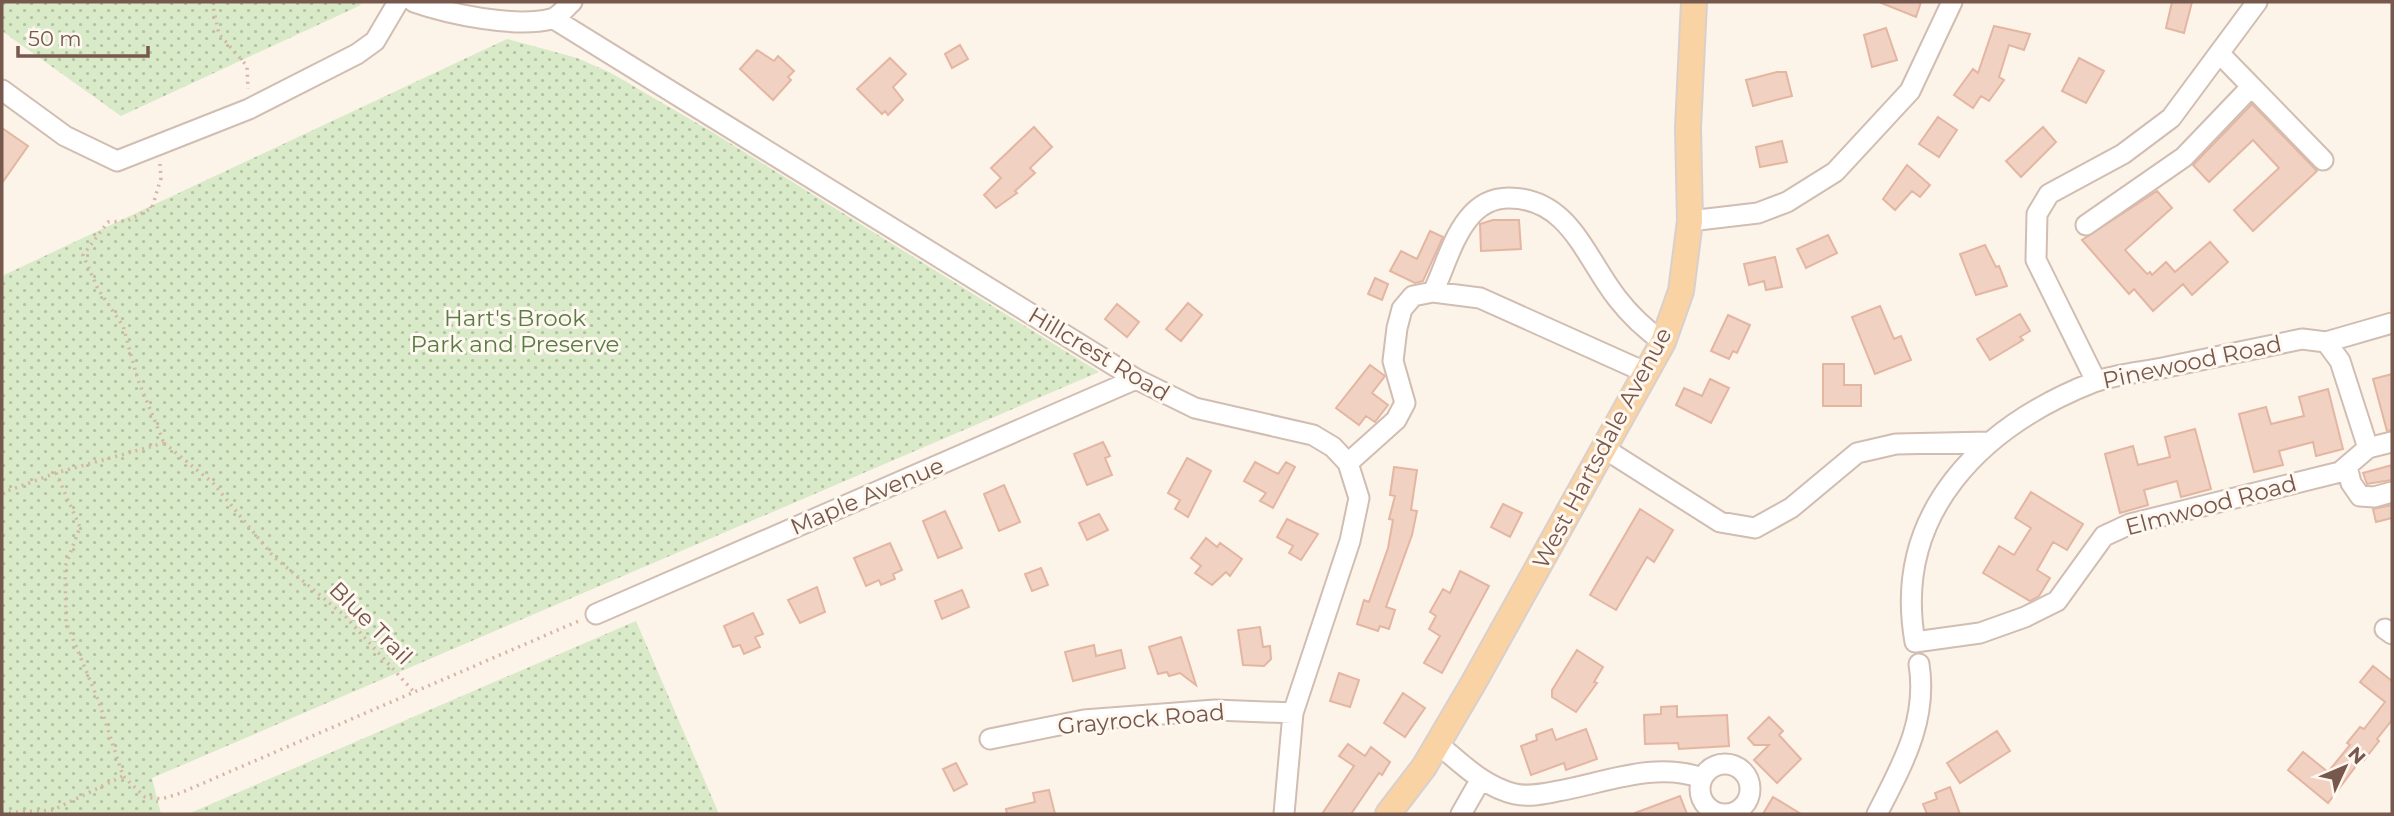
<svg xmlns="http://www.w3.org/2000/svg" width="2394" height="816" font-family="Montserrat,sans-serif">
	<defs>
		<pattern id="park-dots" width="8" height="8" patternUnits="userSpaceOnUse" patternTransform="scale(1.75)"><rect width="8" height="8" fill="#d8eac7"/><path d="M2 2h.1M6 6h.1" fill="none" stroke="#b4c0a4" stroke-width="1.8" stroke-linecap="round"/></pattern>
	</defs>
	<rect width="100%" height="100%" fill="#fcf3e9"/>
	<path fill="url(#park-dots)" d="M2,2H358L361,5L121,116L2,31Z
		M507,39L577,58L611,73L712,132L1099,372L152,778L161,814H2V276Z
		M636,621L719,814H188Z"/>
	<path fill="#f1d1c1" stroke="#e4b6a2" stroke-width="2" d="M1879,2H1921L1916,17Z
		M2172,2H2192L2184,33L2166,28Z
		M1994,26L2030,34L2024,50L2009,45L1999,77L2004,80L1989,101L1981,96L1973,108L1954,95L1973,69L1978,73Z
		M1886,28L1897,60L1872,67L1864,35Z
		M960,45L968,59L952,68L945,54Z
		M757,50L774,61L778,56L794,71L788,77L791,80L773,100L740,69Z
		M890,58L906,74L893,87L903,100L888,115L885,111L882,114L857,89Z
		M2079,58L2104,71L2086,103L2062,91Z
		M1777,72H1786L1792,96L1753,106L1746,80Z
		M2252,104L2317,171L2253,231L2234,210L2279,168L2253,140L2209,182L2193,165Z
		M1938,117L1957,130L1939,157L1919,144Z
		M1034,127L1052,147L1030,168L1035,173L1015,191L1017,193L996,208L984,195L1001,178L991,168Z
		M2043,127L2056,142L2021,177L2006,161Z
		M2,128L28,146L2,183Z
		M1782,141L1787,162L1760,167L1756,147Z
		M1907,165L1930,185L1920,197L1912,191L1895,210L1883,199Z
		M2157,191L2172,208L2125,250L2147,274L2150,272L2152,275L2166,262L2175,272L2210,242L2228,262L2192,295L2183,284L2153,311L2134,289L2129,294L2082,240Z
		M1493,220H1519L1521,249L1481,251L1480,224Z
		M1430,231L1443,237L1423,281L1415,283L1390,271L1401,251L1417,259Z
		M1828,235L1837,253L1806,268L1797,249Z
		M1985,245L1996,267L1999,266L2007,286L1976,295L1960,254Z
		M1775,257L1782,287L1766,290L1764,281L1749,285L1744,264Z
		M1375,278L1388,284L1382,300L1368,294Z
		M1188,303L1202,315L1181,341L1166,329Z
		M1117,304L1139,322L1127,337L1105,319Z
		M1880,306L1894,339L1901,336L1911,360L1875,374L1852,317Z
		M2020,314L2030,331L2020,337L2023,340L1990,360L1977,339Z
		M1728,315L1750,325L1737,353L1733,351L1729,359L1711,351Z
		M1823,364H1844V385H1861V406H1823Z
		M1370,365L1385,376L1372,393L1388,405L1375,422L1366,416L1359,425L1336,408Z
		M2392,374V430L2387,431L2373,379Z
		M1710,379L1729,388L1711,423L1676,405L1684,388L1702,396Z
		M2328,389L2343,449L2316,456L2313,442L2279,451L2283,465L2254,472L2239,414L2266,407L2271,424L2304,416L2299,397Z
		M2195,429L2211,489L2181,497L2177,481L2144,490L2148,505L2120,513L2105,454L2133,446L2138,465L2170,457L2165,437Z
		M1103,442L1110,456L1105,458L1112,475L1087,485L1074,454Z
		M1187,458L1211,471L1188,517L1175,509L1180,500L1168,493Z
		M1255,462L1278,474L1286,462L1295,467L1273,508L1260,501L1266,493L1244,481Z
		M2392,465V480L2367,484L2363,473Z
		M1394,467L1417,470L1411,510L1417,511L1412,535L1386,607L1395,610L1389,629L1380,626L1378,631L1357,624L1364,600L1369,602L1388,548L1393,520L1389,519L1395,496L1390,495Z
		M1004,485L1020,522L999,531L984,494Z
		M2031,492L2083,524L2067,550L2053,542L2037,570L2050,578L2039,596L2030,601L1983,573L1999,546L2014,555L2031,528L2015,518Z
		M1503,504L1522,513L1510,537L1491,527Z
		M2392,505V518L2376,522L2373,509Z
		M1640,509L1673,530L1654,562L1647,557L1616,610L1590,595Z
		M945,511L962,548L938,558L923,521Z
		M1099,514L1108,530L1087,540L1079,523Z
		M1287,519L1318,534L1301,560L1289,553L1293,546L1277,537Z
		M1206,538L1217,547L1220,543L1242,559L1230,576L1226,572L1212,585L1195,573L1201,566L1191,558Z
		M890,543L902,570L893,574L895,579L881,585L879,580L866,586L854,558Z
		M1041,568L1048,585L1032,591L1025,574Z
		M1460,571L1489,586L1442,673L1424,663L1440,636L1429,629L1436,616L1430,612L1443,589L1450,593Z
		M817,587L825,612L800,623L788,600Z
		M962,590L969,607L942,619L935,601Z
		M753,613L763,634L755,637L760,647L744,654L740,645L733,647L724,626Z
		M1260,627L1263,647L1270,646L1271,659L1264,666L1243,665L1238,630Z
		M1181,637L1196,685L1180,673L1169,676L1167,672L1158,674L1149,647Z
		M1094,645L1096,656L1121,650L1125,668L1073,681L1065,652Z
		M1577,650L1603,667L1594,682L1597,683L1576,712L1552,697V690Z
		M2373,666L2392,681V720L2377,739L2379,741L2364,760L2362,758L2328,803L2288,770L2303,752L2328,772L2350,745L2347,743L2360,727L2364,729L2385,702L2360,682Z
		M1339,673L1359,680L1350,707L1330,701Z
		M1403,693L1425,708L1405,737L1384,723Z
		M1677,706V717L1727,715L1729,746L1679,749L1678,743L1645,744L1644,715L1661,714V707Z
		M1769,717L1783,731L1779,735L1801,759L1777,783L1754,760L1769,745H1754L1748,738Z
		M1552,729L1556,740L1586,729L1597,759L1566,770L1564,763L1531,775L1521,746L1537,740L1536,735Z
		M1997,731L2010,751L1960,783L1947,763Z
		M1348,744L1365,756L1371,747L1390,762L1382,775L1379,773L1351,814H1322L1354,766L1339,756Z
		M956,763L967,784L954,791L943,769Z
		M1950,787L1960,814H1927L1923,804L1937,799L1935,793Z
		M1049,790L1055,814H1007L1006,809L1035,802L1033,793Z
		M1680,796L1687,814H1635V813Z
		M1773,797L1801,814H1763Z"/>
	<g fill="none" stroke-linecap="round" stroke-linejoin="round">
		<defs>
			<path id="minor" d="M414,2C449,14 514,28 551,19C559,17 566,7 572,2
				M554,19L1136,379L1195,408L1313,435L1333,447L1348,463L1359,498L1350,541L1293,713L1284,814
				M2219,53L2323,160
				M2,90L65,136L117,161L249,109L357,54L375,41L398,2
				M1690,221L1758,213L1787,202L1835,172L1910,91L1952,2
				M2086,225L2184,157L2251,87
				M1433,292C1444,269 1452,239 1468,219C1478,206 1491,198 1509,198C1569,198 1585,257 1617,298C1630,315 1645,329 1663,342
				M2326,342L2392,323
				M2096,381L2036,260L2037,214L2049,194L2123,154L2171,118L2257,2
				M2368,448L2340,361L2326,342L2302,339C2257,348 2212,358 2167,367C2144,372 2116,374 2094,382C1982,426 1892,513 1915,642L1980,633L2025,617L2057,601L2104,536L2130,524L2340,472L2368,448L2392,442
				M1605,449L1720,522L1755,528L1791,508L1857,453L1896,444L1990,442
				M1348,463L1396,420L1405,403L1393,361L1397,328L1402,309L1413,296L1433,292L1480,298L1647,373
				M2347,466L2351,483L2360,496L2374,497L2392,492
				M596,614L1136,379
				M2385,629L2392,634
				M990,739L1084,720L1215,710L1293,713
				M1438,744C1461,763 1484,787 1515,794C1529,797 1544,794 1558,791C1604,783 1655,761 1702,778
				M1700 789a25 25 0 1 1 50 0a25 25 0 1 1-50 0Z
				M1461,814L1481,779
				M1877,814C1902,765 1928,721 1919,664"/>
			<path id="major" d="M1388,814L1424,767L1474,682L1663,342L1681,291L1690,221L1688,128L1694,2"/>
		</defs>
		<use href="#minor" stroke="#d1bdb1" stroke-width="23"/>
		<use href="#major" stroke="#d9d0cd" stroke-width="28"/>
		<path stroke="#d7b4a4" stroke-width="3.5" stroke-dasharray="2 5" stroke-linecap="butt" d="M212,2L219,34L247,66L248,89
			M160,164L161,178L152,208L127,221L108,222L83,255L98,289L123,326L138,380L164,443
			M164,443L213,483L273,556L345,616L414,692
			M56,473L80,527L65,567L66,622L99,702L123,776L145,797L161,799L178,794L581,620
			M2,493L56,473L164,443
			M2,813L53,810L123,776"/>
		<use href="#minor" stroke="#fff" stroke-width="19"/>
		<use href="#major" stroke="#f9d3a4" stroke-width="24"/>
	</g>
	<g text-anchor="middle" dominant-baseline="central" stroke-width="6" stroke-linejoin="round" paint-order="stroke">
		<g font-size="23" fill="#597c44" stroke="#fff8f0">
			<text x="515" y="318">Hart's Brook<tspan x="515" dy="26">Park and Preserve</tspan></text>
		</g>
		<g font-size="23" fill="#77584d" stroke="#fff8f0">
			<text transform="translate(1099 354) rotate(31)">Hillcrest Road</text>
			<text transform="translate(2192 362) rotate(-12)">Pinewood Road</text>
			<text transform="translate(1602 448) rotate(-62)">West Hartsdale Avenue</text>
			<text transform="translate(867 496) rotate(-23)">Maple Avenue</text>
			<text transform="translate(2211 505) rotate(-15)">Elmwood Road</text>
			<text transform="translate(371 623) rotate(45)">Blue Trail</text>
			<text transform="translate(1141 719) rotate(-5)">Grayrock Road</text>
		</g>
	</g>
	<rect width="2394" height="816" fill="none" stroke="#77584d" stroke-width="7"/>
	<g transform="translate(2345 767) rotate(46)" stroke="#fff8f0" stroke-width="5" paint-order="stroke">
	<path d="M0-5L12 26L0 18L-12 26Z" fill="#77584d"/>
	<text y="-10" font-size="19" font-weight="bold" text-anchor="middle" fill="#77584d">N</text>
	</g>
	<path d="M18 46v10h130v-10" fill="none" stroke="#77584d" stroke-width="3.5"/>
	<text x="28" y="46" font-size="21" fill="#77584d" stroke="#fff8f0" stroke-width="5" paint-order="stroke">50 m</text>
</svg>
